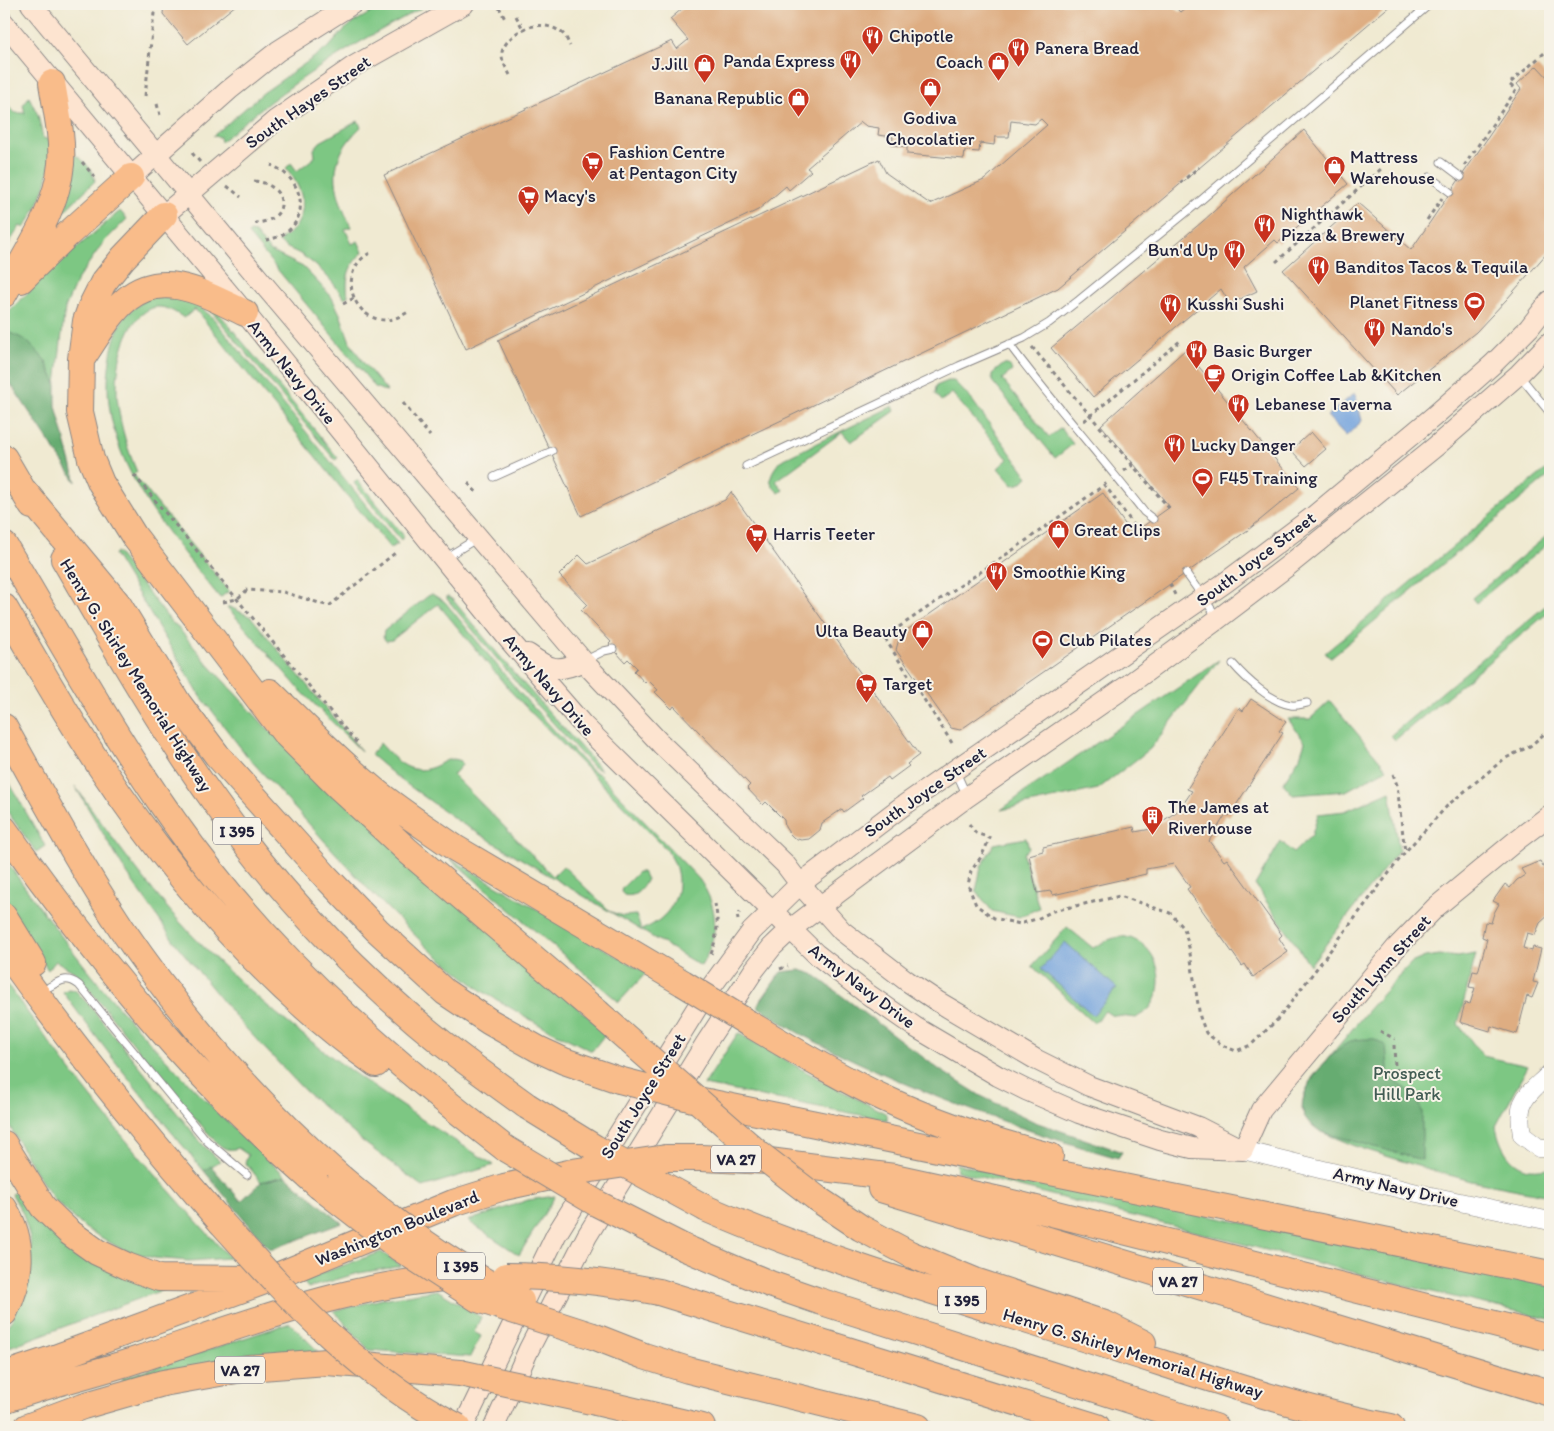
<svg xmlns="http://www.w3.org/2000/svg" width="1554" height="1431" font-family="Itim,sans-serif">
	<rect width="100%" height="100%" fill="#f7f3e8"/>
	<filter id="ink" filterUnits="userSpaceOnUse"><feTurbulence type="fractalNoise" baseFrequency=".02" numOctaves="2"/><feDisplacementMap in="SourceGraphic" scale="10" xChannelSelector="R" yChannelSelector="G"/><feConvolveMatrix kernelMatrix="1 2 1 2 8 2 1 2 1" color-interpolation-filters="sRGB"/></filter>
	<filter id="wash" filterUnits="userSpaceOnUse"><feTurbulence type="fractalNoise" baseFrequency=".0096" numOctaves="4" result="noise"/><feDisplacementMap in="SourceGraphic" scale="20" xChannelSelector="R" yChannelSelector="G"/><feGaussianBlur stdDeviation="1.12" result="paint"/><feColorMatrix in="noise" values="0 0 0 0 0 0 0 0 0 0 0 0 0 0 0 0 0 1.4 0 .05"/><feComposite in="paint" operator="in"/></filter>
	<g filter="url(#wash)">
		<rect width="100%" height="100%" fill="#f0ead2"/>
		<path fill="#7dc783" stroke="#50745f" d="M386,4H429C353,44 286,84 221,142L220,137L213,136L263,93L330,46L343,31L354,22Z
			M29,97L38,115L43,138L51,140C52,173 43,201 24,228L20,226L4,251V100L15,113H25L23,105Z
			M358,121L361,127C326,160 332,187 351,227L345,229L352,244L358,241L363,252C349,265 345,277 348,296L344,298C332,280 319,266 300,254C293,250 285,248 279,242C283,236 289,234 294,229C310,208 301,186 286,168L291,163L297,171L315,157L314,149L320,142Z
			M71,153C81,156 93,170 95,181L60,215Z
			M120,211L127,219L103,243L77,280L65,308L56,384L45,360L8,332L4,335V317L49,271Z
			M250,232L255,233L270,251L303,267L331,296L340,314L350,342L363,362L387,391L382,390L375,387L248,234Z
			M151,296L191,299L213,318L398,544L390,548L195,309L184,318C175,312 163,304 152,308C121,320 114,377 118,405C121,428 128,451 137,472L133,474L229,591L220,598C166,531 95,453 110,360C112,347 116,328 125,317C131,309 143,302 151,296Z
			M209,308L218,312L338,458L335,460Z
			M1004,364L1010,366L1012,371L1002,379L1049,437L1061,428L1073,444L1055,458L992,381V374Z
			M948,381H954L972,400L1028,477L1019,484L1013,485L998,468L1008,459L952,393L941,401L935,394L936,386Z
			M893,406L895,411L851,442L842,432L776,481L783,490L779,493C765,481 771,473 780,461Z
			M1550,466V475L1330,658L1325,653Z
			M357,480L404,536L401,540L354,483Z
			M1550,533V542L1476,603L1472,598Z
			M117,552L172,623L176,625L208,664L265,726L606,1033L592,1051L538,1024L482,991L429,949L369,890L247,756L199,694L114,554Z
			M432,594L445,602L519,692L591,770L599,774L699,879C720,909 719,936 701,966L461,823L398,778L371,755L380,743C397,762 412,778 438,765C446,760 452,757 461,761L462,765L453,775L553,876L563,866L611,912L623,916L636,915L641,930C668,920 684,896 676,868C675,862 670,856 667,850L512,693L438,604L392,640L386,641L383,637L384,631L428,596Z
			M447,596L453,600L508,666L601,770L593,767L522,689L447,599Z
			M1550,602V611L1395,740L1391,735Z
			M227,607H230L251,617L362,752L300,690Z
			M1219,660L1150,749L1098,789L1001,810L1029,789Z
			M1330,701L1387,769L1346,791L1293,795L1283,783L1300,757L1305,742L1288,719H1310Z
			M4,773L45,846L36,852L4,807Z
			M75,786C111,836 147,887 189,932C277,1025 385,1098 494,1165L423,1187L361,1140L304,1090L239,1021L176,944L124,869Z
			M1390,791L1399,850L1310,965L1255,885L1281,841L1293,853L1312,835L1318,814L1345,811Z
			M1026,838L1029,848L1023,854L1039,908L1019,917L992,911L976,891L981,867L994,844Z
			M448,857L646,973L619,1002Z
			M4,858C39,907 75,956 115,1003C168,1064 225,1122 286,1176L261,1182L245,1162L248,1155L238,1148C228,1151 224,1149 217,1143L179,1100L76,973L56,961L48,970L31,944L4,896Z
			M638,872H642L647,879C642,889 636,898 624,895L621,892L622,888Z
			M1067,927L1093,948C1102,943 1115,935 1126,937C1158,943 1169,985 1149,1009C1146,1012 1140,1015 1136,1018L1111,1015L1105,1011L1094,1023L1032,966Z
			M1476,954L1458,1024L1483,1056L1528,1066L1496,1126C1499,1144 1509,1166 1530,1169C1537,1170 1544,1168 1550,1168V1196L1471,1181L1424,1168L1358,1147L1321,1132L1310,1123L1302,1111L1304,1095L1312,1078L1368,1010L1411,963L1425,957L1440,955L1457,957Z
			M4,980C36,1024 68,1069 102,1111C143,1162 186,1210 230,1258L189,1261L154,1258L121,1249L85,1228L55,1201L34,1170L4,1116Z
			M68,989L75,990L89,1005L204,1146L220,1161L204,1171C155,1113 108,1054 63,992Z
			M738,1033L826,1083L887,1114V1120L704,1085Z
			M956,1164L1550,1286V1319L1415,1288L957,1171Z
			M15,1192L26,1207L165,1289L4,1349V1330L13,1318L31,1260L30,1238L23,1214L12,1194Z
			M555,1196L519,1255L468,1221L528,1200Z
			M381,1252L402,1266L359,1273L308,1288L302,1280Z
			M437,1290L481,1317L474,1332L481,1336L470,1357L369,1350L334,1311L382,1299Z
			M290,1323L318,1351L124,1383L122,1378Z"/>
		<path fill="#66ac71" stroke="#446756" d="M8,332L26,340L45,360L56,384V406L76,482L4,374V335Z
			M800,970L813,974L940,1070L981,1096L1035,1122L1122,1152L1118,1158C1013,1128 910,1090 812,1040C793,1031 775,1018 757,1006L781,972Z
			M1375,1039L1386,1046L1389,1077L1414,1094L1422,1111V1160L1321,1132C1314,1127 1305,1121 1303,1112C1296,1091 1335,1044 1355,1040C1361,1039 1369,1039 1375,1039Z
			M211,1166L241,1201L261,1182L286,1176L342,1223L270,1250L204,1171Z"/>
		<path fill="#73a3dd" stroke="#4a628c" d="M1355,393L1362,421L1346,436L1327,416Z
			M1065,942L1117,988L1093,1015L1041,969Z"/>
		<g id="blocks">
			<path fill="#dead82" d="M164,4H237L188,44L163,14Z
				M684,4H1172L1180,12L1190,4H1392L1058,288L581,516L498,340L879,159L886,173L930,204L984,180L1047,125L1041,119L1035,124L1011,121L1009,137H995L994,145L980,143L979,152L965,151L964,159L907,154V147L892,145L893,137L878,135L879,128L866,126L861,122L807,168L811,171L789,190L786,186L758,210L466,349L384,175L672,41L677,49L688,40L670,19L683,8L682,5Z
				M1537,66L1550,80V247L1547,253L1507,299L1476,332L1397,395L1283,270L1358,203L1411,250L1521,89L1517,84Z
				M1304,130L1348,184L1278,243L1275,240L1244,267L1257,291L1230,304L1221,289L1093,397L1051,348L1202,222Z
				M1185,350L1299,488L1248,530L960,730L951,728L896,650L900,635L1103,493L1132,534L1170,507L1101,425Z
				M1311,432L1326,449L1306,466L1291,450Z
				M731,492L919,755L907,764L909,766L890,780L888,777L861,796L863,798L844,812L842,809L822,823L820,830L809,839L801,840L794,838L789,833L785,827L784,820L766,802L763,805L747,788L750,785L674,706L672,709L655,692L658,690L648,680L645,683L634,671L637,668L628,659L625,662L609,644L611,642L581,610L587,604L559,575L579,555L588,564L725,500Z
				M1251,699L1286,722L1279,731L1283,733L1229,816L1226,814L1209,841L1224,861L1227,859L1282,935L1279,938L1288,952L1253,977L1245,964L1242,966L1187,889L1190,887L1174,864L1146,869V874L1053,895L1051,891L1037,893L1029,855L1043,851V847L1134,827L1135,832L1151,829L1179,810L1192,791L1187,789L1239,708L1243,711Z
				M1540,861L1543,867L1550,864V914L1540,923L1535,935L1527,933L1523,948L1532,951L1533,947L1541,949L1533,982L1538,983L1532,998L1527,996L1517,1034L1491,1026L1490,1031L1460,1022L1465,1003L1470,1004L1475,988L1469,987L1473,971L1478,972L1487,939L1482,937L1485,922L1491,923L1494,913L1499,904L1493,901L1505,884L1510,888L1517,880L1525,875L1521,869Z"/>
		</g>
	</g>
	<g filter="url(#ink)">
		<use href="#blocks" fill-opacity="0" stroke="#898686" stroke-width="1"/>
		<g fill="none" stroke-linecap="round" stroke-linejoin="round">
			<defs>
				<path id="service" d="M1441,162L1461,177
					M1430,177L1450,192
					M1009,344C1052,402 1100,455 1144,512L1153,519
					M1520,376L1550,413
					M746,466L959,366L1024,338L1049,323L1079,300L1193,207L1430,4
					M494,477L552,451
					M445,558L476,539
					M1186,573L1217,617
					M586,660L604,651L613,649
					M1233,664C1246,679 1271,702 1291,705C1296,706 1302,704 1307,703
					M956,772L967,796
					M49,987C61,980 67,976 79,985L207,1141L247,1175"/>
				<path id="tertiary" d="M1550,1073C1526,1097 1516,1098 1522,1135L1539,1148H1550
					M1243,1150L1417,1193L1550,1221"/>
				<path id="secondary" d="M31,4L259,279L583,661L661,744L785,864L800,884L842,931L907,981L937,1001L1037,1060L1089,1086L1198,1127L1237,1147
					M4,23L245,313L510,641L583,725L816,954L866,993L915,1027L998,1076L1026,1090L1079,1113L1160,1140L1192,1148L1243,1150
					M131,177L229,90L278,51L352,4
					M164,215L276,120L354,66L464,4
					M528,654C550,670 558,673 583,661
					M1243,1150L1261,1110L1396,948L1436,907L1517,840L1550,815
					M463,1427L556,1235L703,998L752,931L800,884L900,808L1226,582L1314,516L1433,417L1493,364L1529,328L1550,301
					M494,1427L529,1349L587,1236L706,1043L754,970L772,947L791,929L839,892L967,797L1124,688L1218,619L1289,565L1435,447L1519,374L1550,342"/>
				<path id="motorway" d="M164,215L123,258L103,283L91,307L86,321L81,359L80,412L91,459L101,483L134,536L284,732L340,788L408,851L598,1013
					M21,280L67,235L131,177
					M4,294C26,253 57,210 61,164C63,137 56,109 52,83
					M83,357C96,338 109,314 127,299C165,268 208,296 245,313
					M4,458L32,506
					M24,491L118,604L178,703L217,755L327,878L377,930L445,992L490,1022L538,1049L564,1061L619,1080
					M4,545C70,655 131,770 211,871C295,978 398,1066 506,1149
					M64,559C112,641 159,725 215,802C279,892 356,974 442,1043C470,1065 498,1085 527,1106
					M4,607C35,660 65,714 100,766C175,879 265,985 376,1064
					M270,692C304,725 337,760 374,790C400,811 428,829 455,848L683,983
					M4,727C42,795 79,864 122,929C184,1020 258,1105 341,1178
					M4,829C57,904 114,977 175,1046C220,1096 269,1142 319,1186
					M4,916L33,963
					M4,949C71,1044 144,1134 221,1222
					M748,1023C794,1050 840,1078 888,1100C940,1124 995,1142 1050,1156
					M693,1099L1550,1274
					M4,1144L43,1207L69,1232L97,1252L127,1266L159,1278L251,1279
					M666,1158H701L769,1161L894,1177L1004,1201L1550,1338
					M881,1189L1550,1393
					M819,1200L861,1228L910,1254L975,1281L1105,1324L1143,1343
					M4,1208C25,1242 22,1279 4,1313
					M707,1209C829,1262 956,1298 1083,1338C1184,1369 1287,1407 1391,1427
					M685,1248L770,1284L819,1301L1215,1427
					M659,1292L1097,1427
					M593,1336L644,1356L688,1370L918,1427
					M4,1375L55,1358L270,1279L453,1203L504,1187L569,1173
					M4,1400C48,1384 94,1374 139,1359C243,1325 347,1284 458,1277
					M596,1402L702,1427
					M27,1427L83,1406L163,1383L248,1368L327,1362L460,1373"/>
			</defs>
			<use href="#service" stroke="#898686" stroke-width="9"/>
			<use href="#tertiary" stroke="#898686" stroke-width="19"/>
			<use href="#secondary" stroke="#898686" stroke-width="22"/>
			<use href="#motorway" stroke="#898686" stroke-width="28"/>
			<path stroke="#898686" stroke-width="3" stroke-dasharray="4 4" stroke-linecap="butt" d="M499,7L506,21
				M516,16L523,29
				M510,75C507,69 501,61 502,53C502,49 506,43 509,40C522,25 545,20 562,33C566,36 568,42 570,46
				M145,96L155,4
				M157,104L160,115
				M192,153L200,162
				M82,162L97,180
				M1464,166L1516,90L1509,84L1550,48
				M254,181C288,184 292,221 255,223
				M1180,183L1199,167
				M227,186L241,197
				M1427,220L1442,198
				M266,240C311,233 311,182 271,165
				M370,253C336,271 352,322 388,320C396,319 403,315 410,311
				M1276,262L1381,169
				M343,304L354,298
				M1032,347L1169,508
				M403,403L430,436
				M1084,421L1180,341
				M1124,471L1133,465
				M134,475L359,746
				M468,483L478,494
				M1104,484L1138,531
				M1170,584L1175,595
				M223,602L237,599L247,590L283,592L329,606L395,553
				M952,743L884,637L1010,552L1107,483
				M1393,774L1397,785L1405,852
				M969,824L976,833L990,838L981,857L971,871L968,885L976,905L994,918L1020,924L1039,918L1053,911L1120,896L1170,913L1184,928L1189,947L1200,1017L1206,1033L1222,1045L1236,1051L1251,1045L1279,1018L1405,852L1448,805L1504,759L1530,746L1550,729
				M738,920L737,914L740,912
				M711,954C717,937 719,922 715,904
				M780,969L788,966
				M1380,1031L1395,1039
				M1394,1045L1395,1067L1404,1081
				M1416,1072L1427,1078"/>
			<use href="#service" stroke="#fff" stroke-width="7"/>
			<use href="#tertiary" stroke="#fff" stroke-width="18"/>
			<use href="#secondary" stroke="#fde4d0" stroke-width="20"/>
			<use href="#motorway" stroke="#f9bc8a" stroke-width="26"/>
			<defs>
				<path id="motorway-bridge" d="M683,983L748,1023
					M598,1013L759,1154L819,1200
					M619,1080L693,1099
					M527,1106L595,1148L707,1209
					M506,1149L598,1204L685,1248
					M572,1172L666,1158
					M341,1178C396,1225 456,1268 521,1301
					M319,1186L398,1247L478,1299L593,1336
					M221,1222C293,1302 361,1377 458,1427
					M506,1276C558,1276 608,1282 659,1292
					M460,1373L596,1402"/>
			</defs>
			<use href="#motorway-bridge" stroke="#898686" stroke-width="28" stroke-linecap="butt"/>
			<use href="#motorway-bridge" stroke="#f9bc8a" stroke-width="26"/>
		</g>
	</g>
	<defs>
		<symbol id="restaurant-pin" viewBox="-11 -11 22 30"><path d="M0 17L-7.5 6A9.5 9.5 0 1 1 7.5 6Z" fill="#c8321e" stroke="#f7f3e8"/><path d="M-5-6h1v4h1v-4h1v4h1v-4h1v5L-1.5 .5V6h-2V.5L-5-1ZM5-6V6H3V1.5H1.5Q1.5-4 5-6Z" fill="#fff"/></symbol>
		<symbol id="shop-pin" viewBox="-11 -11 22 30"><path d="M0 17L-7.5 6A9.5 9.5 0 1 1 7.5 6Z" fill="#c8321e" stroke="#f7f3e8"/><path d="M-5-2.5h2.3a2.7 3.5 0 0 1 5.4 0H5L5.5 6h-11ZM-1.5-2.5h3a1.5 2.3 0 0 0-3 0Z" fill="#fff"/></symbol>
		<symbol id="supermarket-pin" viewBox="-11 -11 22 30"><path d="M0 17L-7.5 6A9.5 9.5 0 1 1 7.5 6Z" fill="#c8321e" stroke="#f7f3e8"/><path d="M-6-5.5h2.5l.6 2H6L4.5 2H-2.5L-4.4-4H-6ZM-1.5 3.2a1.3 1.3 0 1 0 .1 0ZM3 3.2a1.3 1.3 0 1 0 .1 0Z" fill="#fff"/></symbol>
		<symbol id="stadium-pin" viewBox="-11 -11 22 30"><path d="M0 17L-7.5 6A9.5 9.5 0 1 1 7.5 6Z" fill="#c8321e" stroke="#f7f3e8"/><path d="M0-5a6.5 5 0 1 0 0 10a6.5 5 0 1 0 0-10ZM-3.5-1.8h7v3.6h-7Z" fill="#fff"/></symbol>
		<symbol id="cafe-pin" viewBox="-11 -11 22 30"><path d="M0 17L-7.5 6A9.5 9.5 0 1 1 7.5 6Z" fill="#c8321e" stroke="#f7f3e8"/><path d="M-5.5-4.5H6V0H3Q3 3.5 0 3.5H-2.5Q-5.5 3.5-5.5 0ZM3-3.2v2h1.7v-2ZM-6 4.5H4V6H-6Z" fill="#fff"/></symbol>
		<symbol id="building-pin" viewBox="-11 -11 22 30"><path d="M0 17L-7.5 6A9.5 9.5 0 1 1 7.5 6Z" fill="#c8321e" stroke="#f7f3e8"/><path d="M-4-6H4V6H1V3H-1V6H-4ZM-2.5-4.3h1.7v1.8h-1.7ZM.8-4.3h1.7v1.8H.8ZM-2.5-1h1.7V.8h-1.7ZM.8-1h1.7V.8H.8Z" fill="#fff"/></symbol>
	</defs>
	<g fill-rule="evenodd">
		<use href="#restaurant-pin" x="860" y="24" width="25" height="34"/>
		<use href="#restaurant-pin" x="1006" y="36" width="25" height="34"/>
		<use href="#restaurant-pin" x="838" y="48" width="25" height="34"/>
		<use href="#shop-pin" x="986" y="50" width="25" height="34"/>
		<use href="#shop-pin" x="692" y="52" width="25" height="34"/>
		<use href="#shop-pin" x="918" y="76" width="25" height="34"/>
		<use href="#shop-pin" x="786" y="86" width="25" height="34"/>
		<use href="#supermarket-pin" x="580" y="150" width="25" height="34"/>
		<use href="#shop-pin" x="1322" y="154" width="25" height="34"/>
		<use href="#supermarket-pin" x="516" y="184" width="25" height="34"/>
		<use href="#restaurant-pin" x="1252" y="212" width="25" height="34"/>
		<use href="#restaurant-pin" x="1222" y="238" width="25" height="34"/>
		<use href="#restaurant-pin" x="1306" y="254" width="25" height="34"/>
		<use href="#stadium-pin" x="1462" y="290" width="25" height="34"/>
		<use href="#restaurant-pin" x="1158" y="292" width="25" height="34"/>
		<use href="#restaurant-pin" x="1362" y="316" width="25" height="34"/>
		<use href="#restaurant-pin" x="1184" y="338" width="25" height="34"/>
		<use href="#cafe-pin" x="1202" y="362" width="25" height="34"/>
		<use href="#restaurant-pin" x="1226" y="392" width="25" height="34"/>
		<use href="#restaurant-pin" x="1162" y="432" width="25" height="34"/>
		<use href="#stadium-pin" x="1190" y="466" width="25" height="34"/>
		<use href="#shop-pin" x="1046" y="518" width="25" height="34"/>
		<use href="#supermarket-pin" x="744" y="522" width="25" height="34"/>
		<use href="#restaurant-pin" x="984" y="560" width="25" height="34"/>
		<use href="#shop-pin" x="910" y="618" width="25" height="34"/>
		<use href="#stadium-pin" x="1030" y="628" width="25" height="34"/>
		<use href="#supermarket-pin" x="854" y="672" width="25" height="34"/>
		<use href="#building-pin" x="1140" y="804" width="25" height="34"/>
	</g>
	<g text-anchor="middle" dominant-baseline="central" stroke-width="4" stroke-linejoin="round" paint-order="stroke">
		<g fill="#f7f3e8" stroke="#62616f" stroke-width="1">
			<rect x="213" y="817.5" width="48" height="27" rx="4"/>
			<rect x="711" y="1145.5" width="50" height="27" rx="4"/>
			<rect x="437" y="1252.5" width="48" height="27" rx="4"/>
			<rect x="1153" y="1267.5" width="50" height="27" rx="4"/>
			<rect x="938" y="1286.5" width="48" height="27" rx="4"/>
			<rect x="215" y="1356.5" width="50" height="27" rx="4"/>
		</g>
		<g font-size="16" font-weight="bold" fill="#22223b">
			<text x="237" y="831">I 395</text>
			<text x="736" y="1159">VA 27</text>
			<text x="461" y="1266">I 395</text>
			<text x="1178" y="1281">VA 27</text>
			<text x="962" y="1300">I 395</text>
			<text x="240" y="1370">VA 27</text>
		</g>
		<g font-size="18" fill="#22223b" stroke="#f7f3e8" text-anchor="start">
			<text x="889" y="36">Chipotle</text>
			<text x="1035" y="48">Panera Bread</text>
			<text x="835" y="61" text-anchor="end">Panda Express</text>
			<text x="983" y="62" text-anchor="end">Coach</text>
			<text x="688" y="64" text-anchor="end">J.Jill</text>
			<text x="783" y="98" text-anchor="end">Banana Republic</text>
			<text x="930" y="118" text-anchor="middle">Godiva<tspan x="930" dy="21">Chocolatier</tspan></text>
			<text x="609" y="152">Fashion Centre<tspan x="609" dy="21">at Pentagon City</tspan></text>
			<text x="1350" y="157">Mattress<tspan x="1350" dy="21">Warehouse</tspan></text>
			<text x="544" y="196">Macy's</text>
			<text x="1281" y="214">Nighthawk<tspan x="1281" dy="21">Pizza &amp; Brewery</tspan></text>
			<text x="1218" y="250" text-anchor="end">Bun'd Up</text>
			<text x="1335" y="267">Banditos Tacos &amp; Tequila</text>
			<text x="1458" y="302" text-anchor="end">Planet Fitness</text>
			<text x="1187" y="304">Kusshi Sushi</text>
			<text x="1391" y="329">Nando's</text>
			<text x="1213" y="351">Basic Burger</text>
			<text x="1231" y="375">Origin Coffee Lab &amp;Kitchen</text>
			<text x="1255" y="404">Lebanese Taverna</text>
			<text x="1191" y="445">Lucky Danger</text>
			<text x="1219" y="478">F45 Training</text>
			<text x="1074" y="530">Great Clips</text>
			<text x="773" y="534">Harris Teeter</text>
			<text x="1013" y="572">Smoothie King</text>
			<text x="907" y="631" text-anchor="end">Ulta Beauty</text>
			<text x="1059" y="640">Club Pilates</text>
			<text x="883" y="684">Target</text>
			<text x="1168" y="807">The James at<tspan x="1168" dy="21">Riverhouse</tspan></text>
		</g>
		<g font-size="18" fill="#22223b" stroke="#f7f3e8">
			<text transform="translate(308 102) rotate(-35)">South Hayes Street</text>
			<text transform="translate(292 372) rotate(51)">Army Navy Drive</text>
			<text transform="translate(1256 559) rotate(-37)">South Joyce Street</text>
			<text transform="translate(136 675) rotate(58)">Henry G. Shirley Memorial Highway</text>
			<text transform="translate(549 685) rotate(49)">Army Navy Drive</text>
			<text transform="translate(925 792) rotate(-35)">South Joyce Street</text>
			<text transform="translate(1381 969) rotate(-48)">South Lynn Street</text>
			<text transform="translate(862 986) rotate(37)">Army Navy Drive</text>
			<text transform="translate(643 1096) rotate(-58)">South Joyce Street</text>
			<text transform="translate(1396 1187) rotate(13)">Army Navy Drive</text>
			<text transform="translate(397 1228) rotate(-22)">Washington Boulevard</text>
			<text transform="translate(1133 1353) rotate(17)">Henry G. Shirley Memorial Highway</text>
		</g>
		<g font-size="18" fill="#425c54" stroke="#f7f3e8">
			<text x="1407" y="1073">Prospect<tspan x="1407" dy="21">Hill Park</tspan></text>
		</g>
	</g>
	<rect width="1554" height="1431" fill="none" stroke="#f7f3e8" stroke-width="20"/>
</svg>
